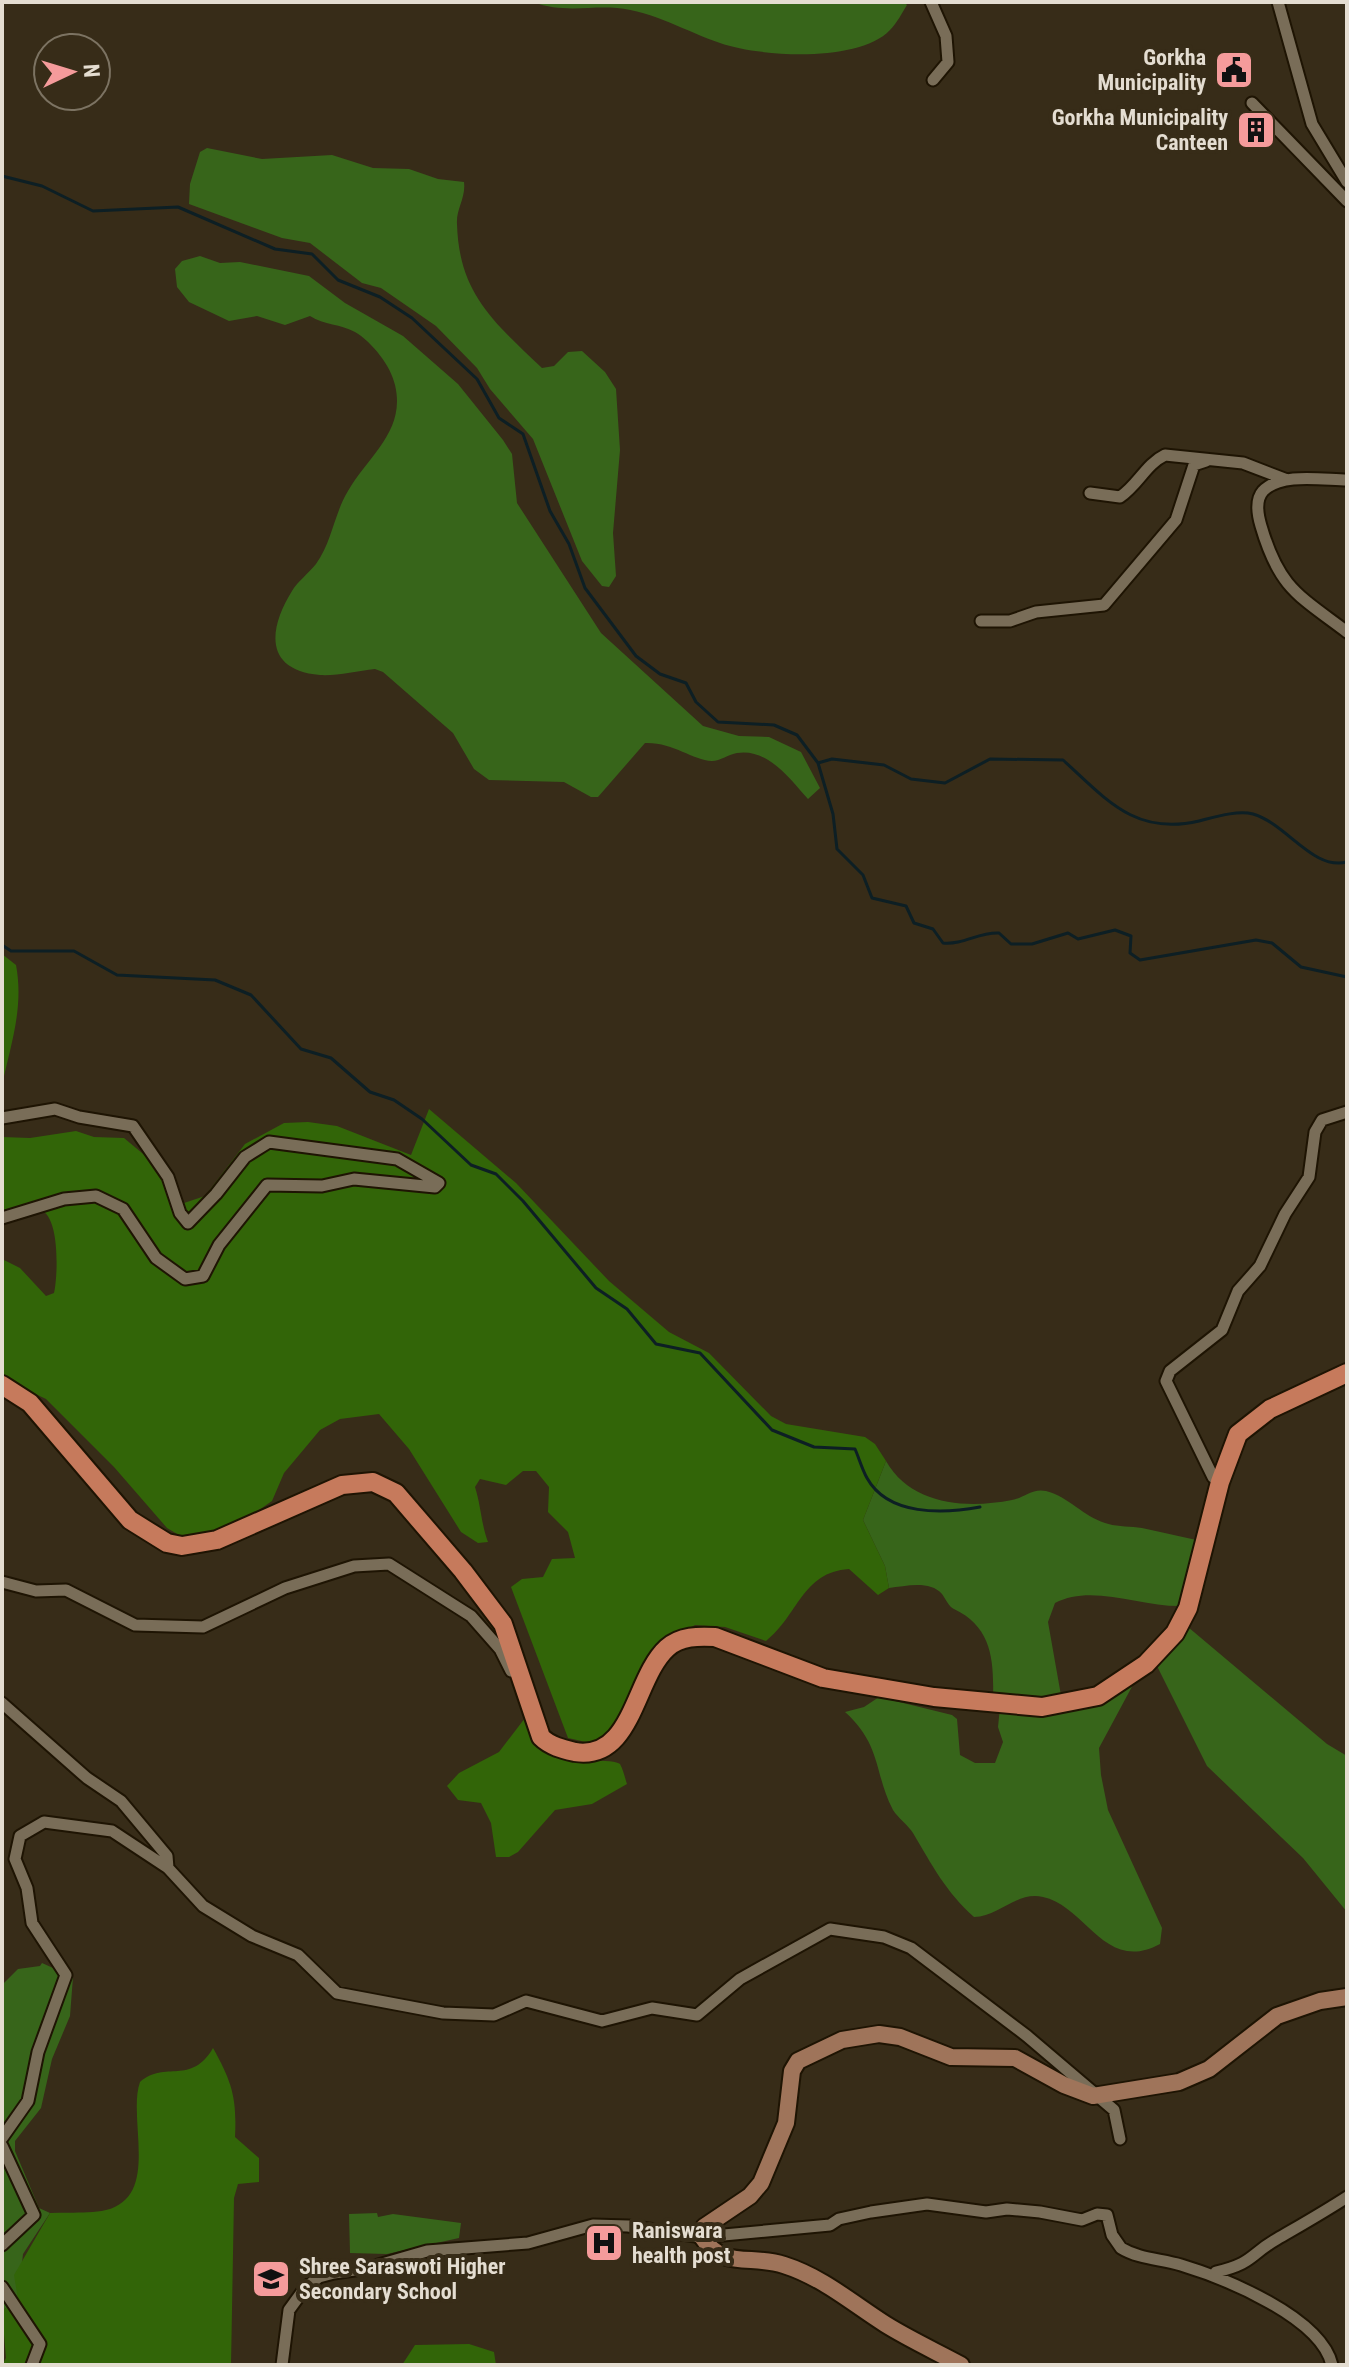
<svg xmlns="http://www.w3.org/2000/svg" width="1349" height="2367" font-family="'Roboto Condensed',sans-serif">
	<rect width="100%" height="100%" fill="#372c18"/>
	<path fill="#37651a" d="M533,2H904L907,5C902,13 897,23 890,30C859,63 760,57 720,43C687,32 653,11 617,8C587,6 562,13 533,2Z
		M207,148L262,159L332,155L373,168L409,169L438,179L464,182C466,198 456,209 457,224C459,294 494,322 542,368L554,366L568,352L582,351L605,372L616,389L620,450L613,533L616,576L609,587L602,586L582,561L533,439L490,389L477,368L436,326L381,288L362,283L310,243L282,238L189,204L190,184L200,152Z
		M200,256L220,263L240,262L309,276L345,303L403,336L458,384L503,440L512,454L517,503L601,633L703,726L739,736L769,737L801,752L820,788L808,799C790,779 768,748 737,753C729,754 720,761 712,761C692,760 673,742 645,743L598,797H591L564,782L489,780L474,769L453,733L383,672L375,669C357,671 337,676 320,675C263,670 269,628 292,591C298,581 309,573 316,564C332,542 334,514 348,491C369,455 406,431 395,385C391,366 372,342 355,332C341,324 324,325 310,316L285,325L257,316L229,321L189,302L177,287L175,269L182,261Z
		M886,1461C911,1505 966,1509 1012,1500C1024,1498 1032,1488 1046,1491C1069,1497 1083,1516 1105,1523C1116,1527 1130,1526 1142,1528C1162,1532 1181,1537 1201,1541L1184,1606C1144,1608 1092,1583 1055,1603L1048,1622L1062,1701L993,1698C994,1660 992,1627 954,1609C949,1607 945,1598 942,1594C930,1580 906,1586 889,1588L885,1566L863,1520Z
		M1188,1627L1327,1744L1347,1756V1912L1303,1858L1207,1766L1156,1664Z
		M1135,1681L1099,1748L1101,1775L1108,1810L1162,1928L1160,1944C1105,1974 1086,1906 1043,1897C1016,1891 999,1917 974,1917C946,1892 932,1865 913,1833C908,1825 898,1818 893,1810C874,1774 882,1745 845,1712L864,1707L879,1697L952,1715L957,1719L960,1755L975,1763H995L1003,1742L998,1727L1000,1707C1064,1713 1079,1715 1135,1681Z
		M42,1963L73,1977L70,2016L52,2059L41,2108L15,2141V2151L39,2208L50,2213L23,2254L18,2299L2,2311V1985L18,1969L40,1966Z
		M377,2213L378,2217L393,2214L461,2223L459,2238L387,2254L350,2253L349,2214Z"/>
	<path fill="#326508" d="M2,954L16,965C24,1007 11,1044 2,1085Z
		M429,1109L516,1183L609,1281L669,1332L709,1353L771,1416L786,1424L865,1437L875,1444L886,1461L863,1520L885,1566L889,1588L878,1595L849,1569C802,1572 798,1616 766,1641L725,1627L695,1625L662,1644L613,1732L595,1744L568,1738L511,1587L522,1579L543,1577L552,1559L575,1558L568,1532L548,1512L549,1487L536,1471H523L506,1485L480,1479L475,1487C481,1506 481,1523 488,1542L478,1543L461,1532L409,1449L379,1414L340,1419L320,1430L284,1473L272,1501L217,1539L189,1541L167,1528L114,1467L46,1399L2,1378V1259L20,1268L46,1296L54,1293C58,1276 60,1215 40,1210C30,1206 13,1211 2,1211V1137L30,1138L76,1131L94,1137L124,1138L154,1163L181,1204L205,1196L245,1144L284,1123L308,1122L337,1126L411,1155Z
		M525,1718L553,1757C566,1761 616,1759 620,1764C623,1769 625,1778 627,1784L592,1804L555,1810L518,1852L509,1857H496L491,1823L481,1803L458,1800L447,1786L459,1773L499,1752Z
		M213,2048C232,2082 237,2098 235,2137L259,2158V2182L238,2184L234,2198L231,2365H2L6,2358L2,2311L18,2299L14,2275L50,2213C68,2212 89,2214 106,2210C161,2196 127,2119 140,2082C165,2060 191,2086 213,2048Z
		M469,2344L494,2352L496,2365H402L415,2345Z"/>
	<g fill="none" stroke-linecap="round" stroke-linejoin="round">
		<path stroke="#0d1f24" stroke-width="3" d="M2,176L42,186L93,211L178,207L275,249L312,254L338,280L380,297L412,318L477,379L499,418L523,434L550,511L569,544L585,588L636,656L660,674L686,683L696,702L718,722L774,725L797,735L818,763L833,814L837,849L863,875L872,898L906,906L914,923L933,929L943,943C964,945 978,932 999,933L1011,944H1032L1068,933L1078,939L1115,930L1131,936L1130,953L1140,960L1256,940L1272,943L1301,967L1347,977
			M818,763L832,759L884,765L911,779L945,783L990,759L1063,760C1106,799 1135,836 1199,821C1215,817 1237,810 1253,814C1287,824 1313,871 1347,862
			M2,945L11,951H74L117,975L215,980L251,995L301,1049L331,1058L370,1092L394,1100L422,1119L471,1165L496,1174L523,1201L596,1288L627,1309L656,1344L700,1353L772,1430L814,1447L855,1449C859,1458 862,1469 867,1478C888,1516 943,1514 980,1507"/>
		<defs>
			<path id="minor" d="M931,2L946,36L948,62L933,80
				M1278,2L1312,124L1347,182
				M1252,103L1347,201
				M1347,480C1324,480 1281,472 1263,491C1255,500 1258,516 1261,526C1279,588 1298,595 1347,632
				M1090,493L1120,497C1138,485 1146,464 1165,455L1243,463L1287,480
				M981,621H1010L1036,612L1104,605L1176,520L1194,465L1206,461
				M2,1118L55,1109L79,1117L133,1126L168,1177L180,1213L188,1223L216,1194L245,1157L269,1142L397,1159L439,1183L435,1187L354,1179L322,1186L267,1185L219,1245L203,1276L185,1279L156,1258L123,1209L96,1196L64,1199L2,1218
				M1220,1482L1213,1477L1166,1381L1170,1371L1222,1330L1238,1291L1260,1266L1285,1214L1309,1177L1315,1132L1322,1120L1347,1112
				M2,1582L36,1591L66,1590L135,1625L203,1627L285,1588L354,1566L389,1564L471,1616L500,1649L511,1671
				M2,1703L87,1778L121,1801L167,1856L168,1868
				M2,2138L28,2101L38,2052L66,1975L32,1923L27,1888L15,1859L20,1836L44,1822L112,1831L168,1868L203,1906L252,1936L298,1955L337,1993L443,2013L494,2015L526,2001L602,2021L652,2008L697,2015L740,1979L830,1929L884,1937L911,1948L1027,2036L1114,2110L1120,2139
				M2,2146L34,2215L2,2245
				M1217,2277L1216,2272C1254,2263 1249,2255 1277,2239C1301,2225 1324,2212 1347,2197
				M2,2287L40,2344L32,2365
				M282,2365L289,2310L305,2288L319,2277L334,2273L368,2268L427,2251L528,2243L593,2225L628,2226L702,2237L830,2225L839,2219L871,2212L927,2204L986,2212L1007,2209L1040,2212L1082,2220L1097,2214L1107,2215L1112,2235L1121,2248C1139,2259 1161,2259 1181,2265C1224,2278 1321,2317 1332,2365"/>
			<path id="secondary" d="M961,2365C935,2351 909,2339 885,2324C852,2303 822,2277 784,2265C751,2254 723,2270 702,2237L704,2227L750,2196L761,2183L786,2123L792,2071L798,2061L842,2040L879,2034L900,2037L951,2057L1015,2058L1064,2085L1093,2096L1179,2082L1209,2069L1277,2016L1320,2001L1347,1997"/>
			<path id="primary" d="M2,1385L30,1403L130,1520L167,1543L182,1546L217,1540L342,1485L373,1482L396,1493L463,1571L503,1624L541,1737C550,1746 562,1749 575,1752C633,1761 634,1678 667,1648C680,1636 699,1636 715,1637L823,1678L934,1697L1042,1707L1098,1696L1146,1664L1175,1633L1188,1608L1220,1482L1238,1434L1270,1409L1347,1373"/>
		</defs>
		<use href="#minor" stroke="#1e1403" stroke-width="15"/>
		<use href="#secondary" stroke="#1e1403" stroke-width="20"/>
		<use href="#primary" stroke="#1e1403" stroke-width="22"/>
		<use href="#minor" stroke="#796d58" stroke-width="11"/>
		<use href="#secondary" stroke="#9f745a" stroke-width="16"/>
		<use href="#primary" stroke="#c67a5c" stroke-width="18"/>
	</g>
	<defs>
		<symbol id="civic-square" viewBox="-11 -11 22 22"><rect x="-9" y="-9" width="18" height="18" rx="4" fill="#f59b9b" stroke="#372c18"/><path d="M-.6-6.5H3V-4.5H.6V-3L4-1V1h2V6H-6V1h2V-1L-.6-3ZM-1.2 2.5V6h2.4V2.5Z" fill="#111"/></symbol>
		<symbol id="building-square" viewBox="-11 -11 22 22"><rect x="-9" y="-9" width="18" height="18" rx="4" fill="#f59b9b" stroke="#372c18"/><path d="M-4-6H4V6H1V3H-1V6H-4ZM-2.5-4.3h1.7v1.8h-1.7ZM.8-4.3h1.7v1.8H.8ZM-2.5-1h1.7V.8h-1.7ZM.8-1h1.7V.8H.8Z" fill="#111"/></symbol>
		<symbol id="hospital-square" viewBox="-11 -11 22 22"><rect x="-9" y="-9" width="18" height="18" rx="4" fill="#f59b9b" stroke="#372c18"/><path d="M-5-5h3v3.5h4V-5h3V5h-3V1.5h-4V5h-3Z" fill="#111"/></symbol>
		<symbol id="school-square" viewBox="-11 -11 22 22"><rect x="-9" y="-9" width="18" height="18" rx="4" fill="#f59b9b" stroke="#372c18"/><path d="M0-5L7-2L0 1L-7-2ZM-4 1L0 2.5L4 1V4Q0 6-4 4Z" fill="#111"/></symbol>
	</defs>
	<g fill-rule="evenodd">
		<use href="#civic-square" x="1212" y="48" width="44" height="44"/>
		<use href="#building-square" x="1234" y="108" width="44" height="44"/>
		<use href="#hospital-square" x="582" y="2221" width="44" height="44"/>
		<use href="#school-square" x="249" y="2257" width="44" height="44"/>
	</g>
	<g text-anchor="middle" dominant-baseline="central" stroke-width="8" stroke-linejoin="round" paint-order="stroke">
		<g font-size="22" font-weight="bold" fill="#e4ddd1" stroke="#372c18" text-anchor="end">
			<text x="1206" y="57">Gorkha<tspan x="1206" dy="25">Municipality</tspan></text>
			<text x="1228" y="117">Gorkha Municipality<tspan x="1228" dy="25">Canteen</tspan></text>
			<text x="632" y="2230" text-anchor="start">Raniswara<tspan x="632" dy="25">health post</tspan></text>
			<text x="299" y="2266" text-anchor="start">Shree Saraswoti Higher<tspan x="299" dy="25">Secondary School</tspan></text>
		</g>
	</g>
	<rect width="1349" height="2367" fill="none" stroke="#e4ddd1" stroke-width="8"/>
	<g transform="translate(72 72) rotate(86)"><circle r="38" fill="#372c18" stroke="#7c7362" stroke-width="2"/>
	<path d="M0-6L14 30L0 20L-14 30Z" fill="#f59b9b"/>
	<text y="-12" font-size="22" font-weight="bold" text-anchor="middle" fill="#e4ddd1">N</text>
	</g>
</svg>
